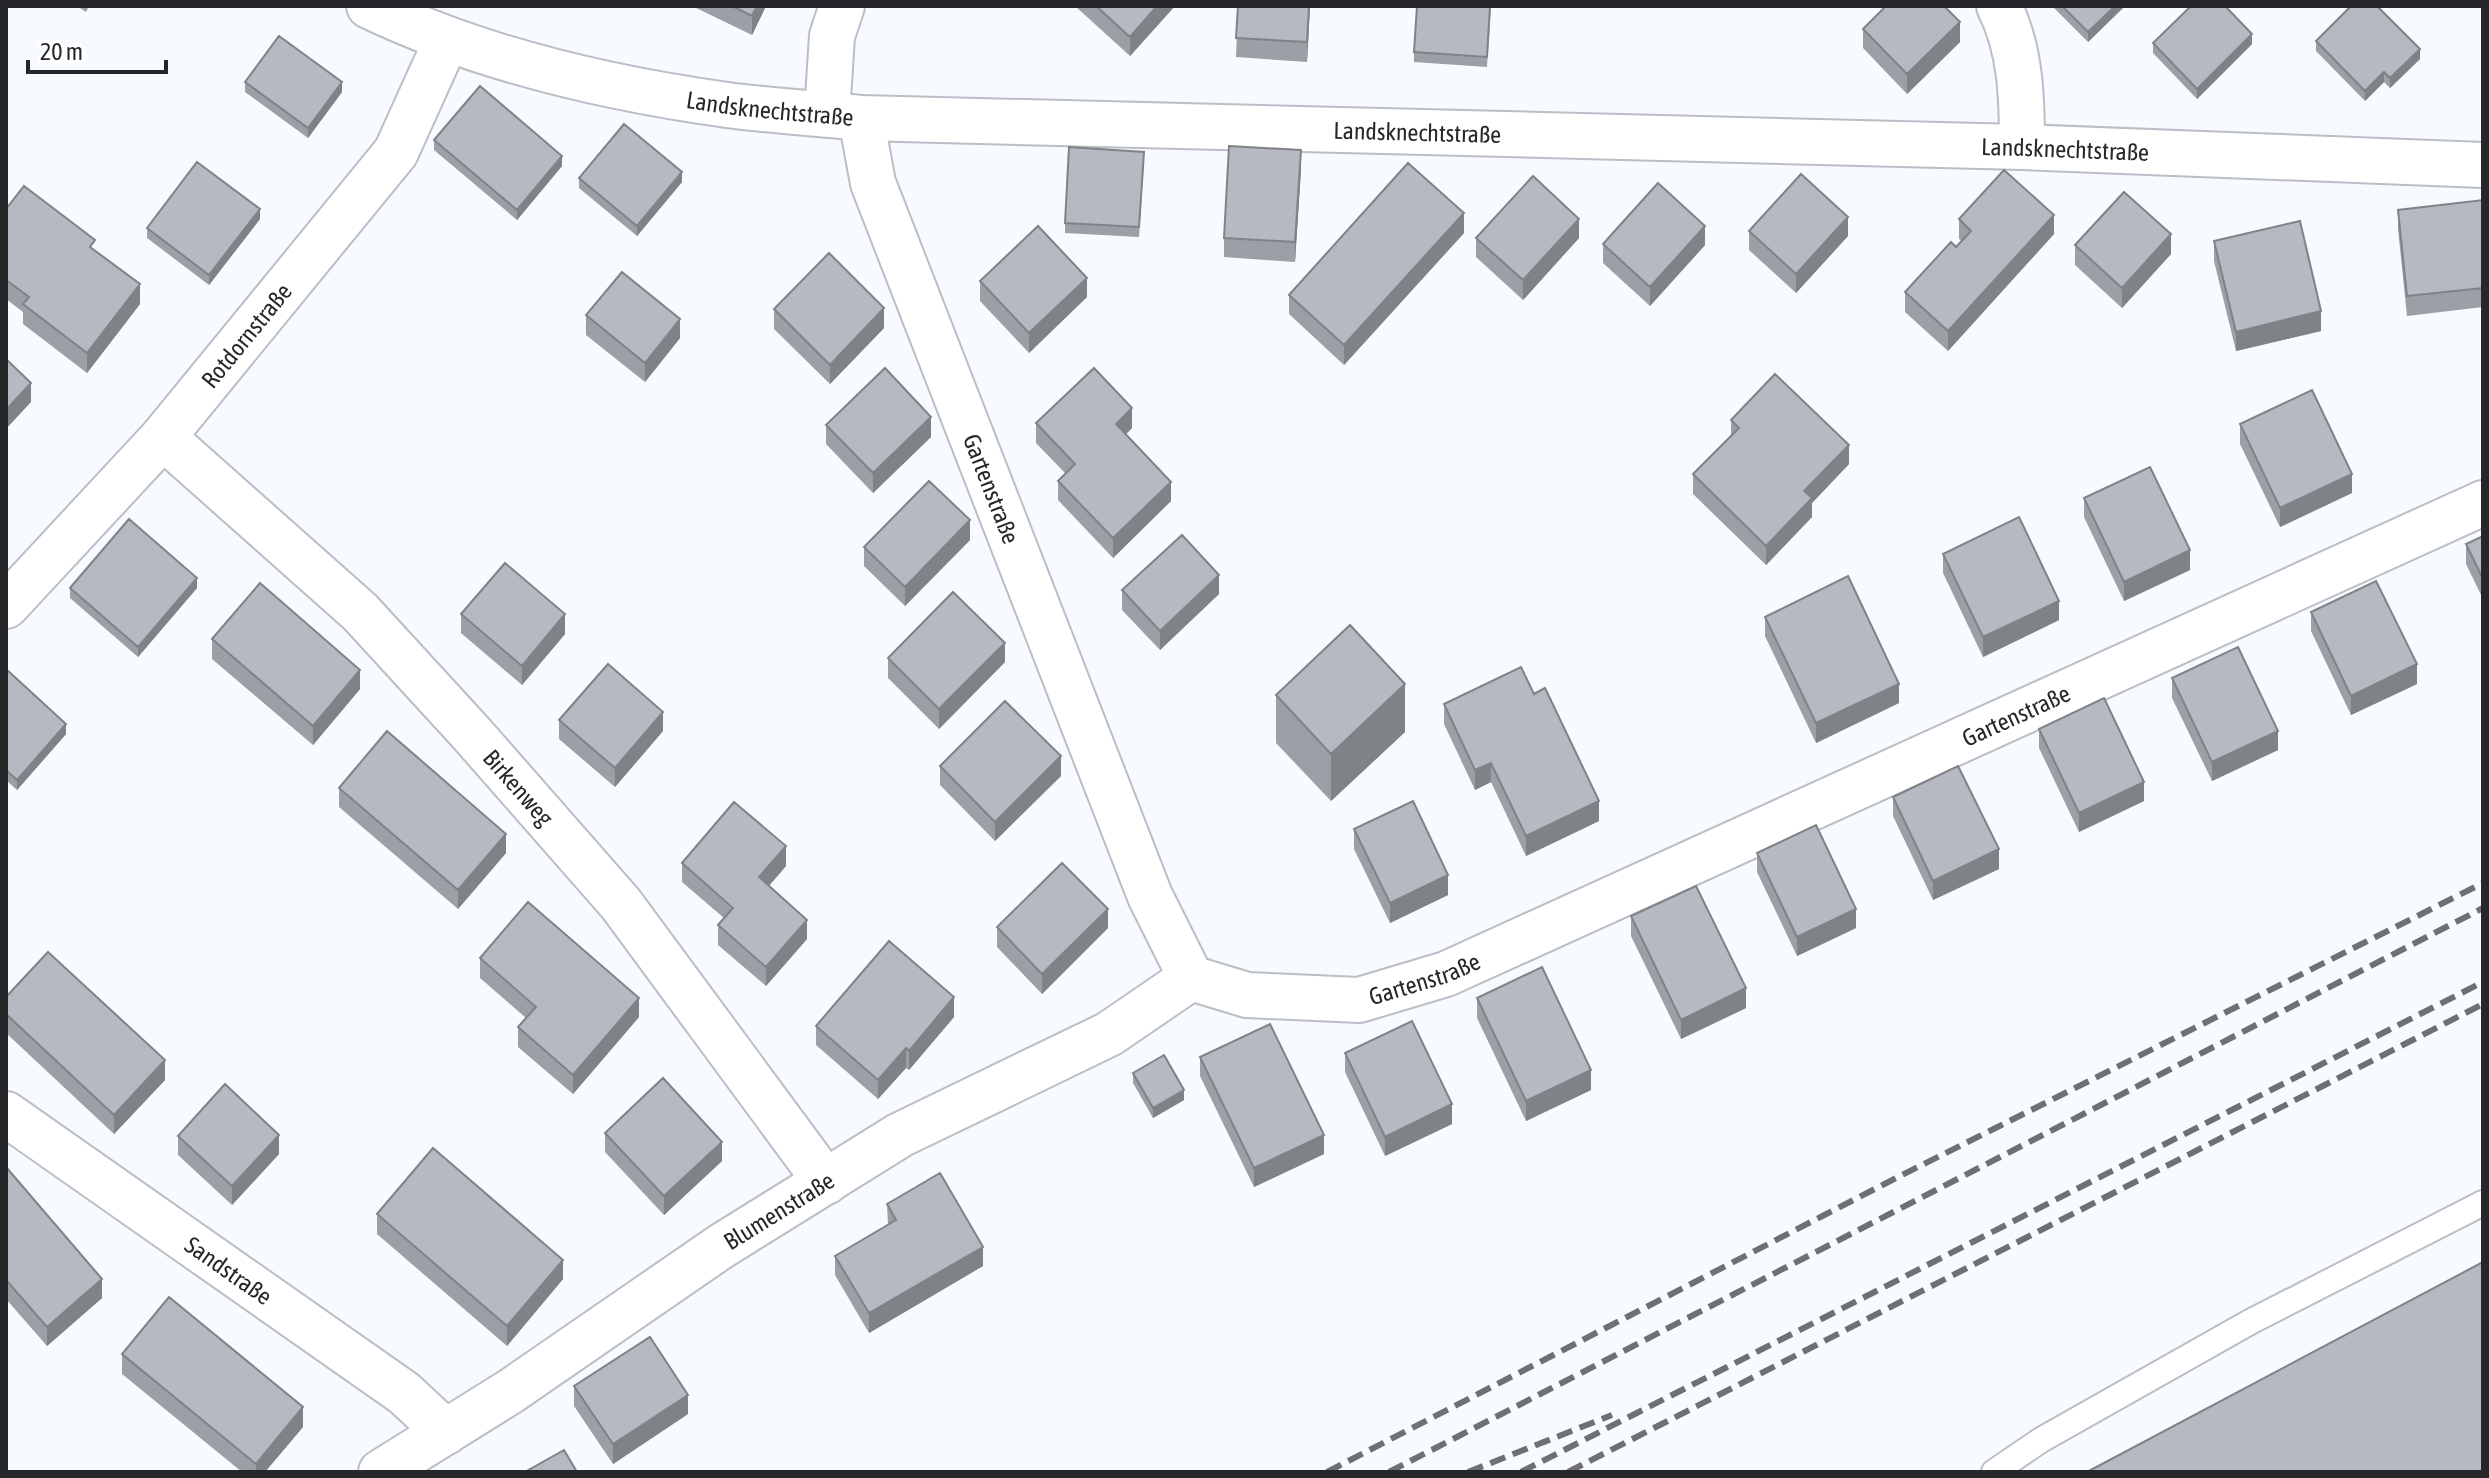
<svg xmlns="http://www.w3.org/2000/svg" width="2489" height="1478" font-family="'Asap Condensed',sans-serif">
	<rect width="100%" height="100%" fill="#f7fafe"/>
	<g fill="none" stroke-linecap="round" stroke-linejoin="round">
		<defs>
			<path id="lane" d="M1994,1472L2041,1440L2250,1322L2483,1203"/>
			<g id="street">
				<path id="s1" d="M369,6C480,59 604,88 727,105C771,111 816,113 861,118L2022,147L2483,165"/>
				<path d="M1999,6C2021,49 2022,99 2022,147"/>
				<path d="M827,114L832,36L842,6"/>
				<path id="s2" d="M861,118L873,183L1150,896L1191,978L1247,995L1359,1000L1446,974L2483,503"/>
				<path id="s3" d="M163,437L360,612L471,733L621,904L826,1182"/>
				<path id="s4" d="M6,606L163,437L396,152L447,39"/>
				<path id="s5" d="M6,1114L404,1393L446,1432"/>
				<path id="s6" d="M381,1472L511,1391L720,1247L900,1135L1109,1034L1191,978"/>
			</g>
		</defs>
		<use href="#lane" stroke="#bbbec6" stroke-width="28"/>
		<use href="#street" stroke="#bbbec6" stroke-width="48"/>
		<use href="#lane" stroke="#fff" stroke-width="24"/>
		<use href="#street" stroke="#fff" stroke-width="44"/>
		<path stroke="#6e7073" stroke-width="6" stroke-dasharray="16 8" stroke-linecap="butt" d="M1327,1472L1896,1178L2483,883
			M1389,1472L2483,908
			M1468,1472L1612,1415
			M1521,1472L2483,982
			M1568,1472L2483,1004"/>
	</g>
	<path fill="#9d9fa6" d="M77,6H89L86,12Z
		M692,6H766L752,35Z
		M1075,6H1175L1130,56Z
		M1238,6H1310L1307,62L1236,57Z
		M1491,6L1487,67L1414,62V52Z
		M2052,6H2125L2088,42Z
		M1863,29L1960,42L1907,94L1863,48Z
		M2316,41L2420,59L2390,88L2384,82L2365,101L2316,51Z
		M2153,43L2252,44L2197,99L2153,53Z
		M245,82L342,92L308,138L245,92Z
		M434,140L562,166L517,220L434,150Z
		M1144,162L1139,237L1065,233V223Z
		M1301,169L1295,262L1224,257V238Z
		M579,178L682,182L637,236L579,188Z
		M2483,200V307L2407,316L2398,229V210Z
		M6,209L95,251L140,304L87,373L23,324V312L6,299Z
		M260,219L209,285L147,238V228Z
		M1959,219L2054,234L1948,351L1905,312V292L1962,241L1959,239Z
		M1749,231L1848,236L1796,293L1749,250Z
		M1464,233L1344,365L1289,314V295Z
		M1476,238H1579L1523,300L1476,257Z
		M2214,241L2321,331L2236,351L2214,261Z
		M1603,244L1705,245L1650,306L1603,263Z
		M2075,245L2171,254L2122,308L2075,265Z
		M980,281L1087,297L1029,353L980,301Z
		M774,309L884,328L830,384L774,329Z
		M586,315L680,338L645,382L586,335Z
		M1731,420L1849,464L1812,503V517L1766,565L1693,494V474L1731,436Z
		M1036,423L1132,428L1126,434L1171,501L1113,558L1058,500V481L1065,473L1036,443Z
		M2240,424L2352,493L2280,527L2240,444Z
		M826,425L931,437L873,493L826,444Z
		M2084,498L2190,570L2124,601L2084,517Z
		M2483,536V599L2466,564V544Z
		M970,540L905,606L864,566V547Z
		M1943,554L2059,620L1983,657L1943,573Z
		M70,588H197L138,657L70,598Z
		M1122,590L1219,594L1160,650L1122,610Z
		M2311,612L2417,684L2351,715L2311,631Z
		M461,614L565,634L522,685L461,633Z
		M1765,617L1899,703L1816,743L1765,636Z
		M212,639L360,689L313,745L212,659Z
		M888,658L1005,662L939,729L888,678Z
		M6,669L66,734L17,790L6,780Z
		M2172,678L2278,750L2212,781L2172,698Z
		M1276,695L1405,732L1331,801L1276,743Z
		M1444,704L1599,821L1526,856L1491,782L1475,790L1444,724Z
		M559,720L663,731L615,787L559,739Z
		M2039,729L2144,801L2079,832L2039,748Z
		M940,766L1061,776L995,841L940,785Z
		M339,788L506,853L458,909L339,807Z
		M1893,797L1999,869L1933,900L1893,816Z
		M1354,829L1448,895L1390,923L1354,849Z
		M1757,853L1856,928L1797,956L1757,872Z
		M682,863L786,866L769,886L807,939L766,986L718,945V925L724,918L682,882Z
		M1631,916L1746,1008L1681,1039L1631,936Z
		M997,927L1108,928L1042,994L997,947Z
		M480,958L639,1017L573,1094L518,1047V1027L526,1018L480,978Z
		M6,997L165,1080L114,1134L6,1033Z
		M1477,998L1591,1090L1526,1121L1477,1018Z
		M954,1017L909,1070L906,1068L878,1099L816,1045V1026Z
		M1345,1053L1452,1124L1385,1156L1345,1072Z
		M1200,1057L1324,1154L1254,1187L1200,1076Z
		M1133,1073L1184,1100L1153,1118L1133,1083Z
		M605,1133L722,1161L664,1215L605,1152Z
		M178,1136L279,1154L232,1205L178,1155Z
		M6,1167L102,1298L47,1346L6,1299Z
		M887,1204L983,1266L869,1333L835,1275V1256L888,1225Z
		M377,1214L563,1279L507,1346L377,1234Z
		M122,1354L303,1427L265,1472H242L122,1374Z
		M574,1386L688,1414L613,1464L574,1406Z"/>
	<path fill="#7f8287" d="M757,6H766L752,35V16Z
		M1157,6H1175L1130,56V37Z
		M1309,6H1310L1307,62V42Z
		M2115,6H2125L2088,42V32Z
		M1960,22V42L1907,94V74Z
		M2252,34V44L2197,99V89Z
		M2420,49V59L2390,88V78Z
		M2384,72V82L2365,101V91Z
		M342,82V92L308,138V128Z
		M1301,150V169L1295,262V242Z
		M562,156V166L517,220V210Z
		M682,172V182L637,236V226Z
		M260,209V219L209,285V275Z
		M1464,213V233L1344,365V345Z
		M2054,215V234L1948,351V331Z
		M1848,217V236L1796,293V274Z
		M1579,219V238L1523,300V280Z
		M1705,226V245L1650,306V287Z
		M2171,234V254L2122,308V288Z
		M1087,278V297L1029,353V333Z
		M140,284V304L87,373V353Z
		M884,308V328L830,384V365Z
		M2321,311V331L2236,351V332Z
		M680,319V338L645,382V363Z
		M31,383V402L6,429V410Z
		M1132,408V428L1116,444V424Z
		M931,417V437L873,493V473Z
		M1849,445V464L1812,503V517L1766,565V546L1804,491Z
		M2352,474V493L2280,527V508Z
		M1171,482V501L1113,558V538Z
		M970,520V540L905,606V587Z
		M2190,550V570L2124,601V582Z
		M1219,575V594L1160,650V631Z
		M197,578V588L138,657V647Z
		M2059,601V620L1983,657V637Z
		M565,614V634L522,685V666Z
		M1005,643V662L939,729V709Z
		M2417,664V684L2351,715V696Z
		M360,670V689L313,745V726Z
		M1405,684V732L1331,801V754Z
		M1899,684V703L1816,743V723Z
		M663,712V731L615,787V768Z
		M66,724V734L17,790V780Z
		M2278,731V750L2212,781V762Z
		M1061,756V776L995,841V822Z
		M1491,763V782L1475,790V770Z
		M2144,782V801L2079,832V813Z
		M1599,801V821L1526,856V836Z
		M506,834V853L458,909V890Z
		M786,846V866L759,897V877Z
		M1999,849V869L1933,900V881Z
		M1448,875V895L1390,923V903Z
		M1108,909V928L1042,994V974Z
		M1856,909V928L1797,956V937Z
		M807,920V939L766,986V967Z
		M1746,988V1008L1681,1039V1020Z
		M954,997V1017L909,1070V1051Z
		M639,998V1017L573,1094V1075Z
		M906,1048V1068L878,1099V1080Z
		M165,1060V1080L114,1134V1115Z
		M1591,1070V1090L1526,1121V1101Z
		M1184,1090V1100L1153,1118V1108Z
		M1452,1104V1124L1385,1156V1137Z
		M279,1135V1154L232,1205V1186Z
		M1324,1135V1154L1254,1187V1168Z
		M722,1142V1161L664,1215V1196Z
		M983,1247V1266L869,1333V1313Z
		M563,1260V1279L507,1346V1326Z
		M102,1279V1298L47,1346V1327Z
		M688,1395V1414L613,1464V1444Z
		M303,1407V1427L265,1472H256V1464Z"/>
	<path fill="#b6b9c1" stroke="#7f8287" stroke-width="2" d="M732,6H757L752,16Z
		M1096,6H1157L1130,37Z
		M1238,6H1309L1307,42L1236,38Z
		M1417,6H1490L1487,57L1414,52Z
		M1886,6H1944L1960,22L1907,74L1863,29Z
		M2062,6H2115L2088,32Z
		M2191,6H2225L2252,34L2197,89L2153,43Z
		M2351,6H2377L2420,49L2390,78L2384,72L2365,91L2316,41Z
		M279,36L342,82L308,128L245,82Z
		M480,86L562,156L517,210L434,140Z
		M624,124L682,172L637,226L579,178Z
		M1229,146L1301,150L1295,242L1224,238Z
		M1069,147L1144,152L1139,227L1065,223Z
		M197,162L260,209L209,275L147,228Z
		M1408,163L1464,213L1344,345L1289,295Z
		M2004,170L2054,215L1948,331L1905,292L1951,242L1956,247L1971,231L1959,219Z
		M1801,174L1848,217L1796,274L1749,231Z
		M1533,176L1579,219L1523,280L1476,238Z
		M1658,183L1705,226L1650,287L1603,244Z
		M24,186L95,240L90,247L140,284L87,353L23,304L29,297L6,280V209Z
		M2124,192L2171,234L2122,288L2075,245Z
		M2483,200V288L2407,296L2398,210Z
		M2300,221L2321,311L2236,332L2214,241Z
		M1038,226L1087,278L1029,333L980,281Z
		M829,253L884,308L830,365L774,309Z
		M622,272L680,319L645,363L586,315Z
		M6,359L31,383L6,410Z
		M885,368L931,417L873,473L826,425Z
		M1094,368L1132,408L1116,424L1171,482L1113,538L1058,481L1075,464L1036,423Z
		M1775,374L1849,445L1804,491L1812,498L1766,546L1693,474L1739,428L1731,420Z
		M2312,390L2352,474L2280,508L2240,424Z
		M2150,467L2190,550L2124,582L2084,498Z
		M929,481L970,520L905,587L864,547Z
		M2019,517L2059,601L1983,637L1943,554Z
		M129,519L197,578L138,647L70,588Z
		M1182,535L1219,575L1160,631L1122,590Z
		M2483,536V579L2466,544Z
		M505,563L565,614L522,666L461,614Z
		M1848,576L1899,684L1816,723L1765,617Z
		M2376,581L2417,664L2351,696L2311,612Z
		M260,583L360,670L313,726L212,639Z
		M953,592L1005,643L939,709L888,658Z
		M1350,625L1405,684L1331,754L1276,695Z
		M2238,647L2278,731L2212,762L2172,678Z
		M608,664L663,712L615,768L559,720Z
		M1521,667L1534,694L1545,688L1599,801L1526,836L1491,763L1475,770L1444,704Z
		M6,669L66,724L17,780L6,770Z
		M2104,698L2144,782L2079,813L2039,729Z
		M1005,701L1061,756L995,822L940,766Z
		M387,731L506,834L458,890L339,788Z
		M1958,766L1999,849L1933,881L1893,797Z
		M1413,801L1448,875L1390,903L1354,829Z
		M734,802L786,846L759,877L807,920L766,967L718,925L733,908L682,863Z
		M1816,825L1856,909L1797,937L1757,853Z
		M1062,863L1108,909L1042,974L997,927Z
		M1696,886L1746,988L1681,1020L1631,916Z
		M528,902L639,998L573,1075L518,1027L536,1007L480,958Z
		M889,941L954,997L909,1051L906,1048L878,1080L816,1026Z
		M48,952L165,1060L114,1115L6,1014V997Z
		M1542,967L1591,1070L1526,1101L1477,998Z
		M1412,1021L1452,1104L1385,1137L1345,1053Z
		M1270,1024L1324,1135L1254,1168L1200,1057Z
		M1164,1055L1184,1090L1153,1108L1133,1073Z
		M663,1078L722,1142L664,1196L605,1133Z
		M225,1084L279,1135L232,1186L178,1136Z
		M433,1148L563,1260L507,1326L377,1214Z
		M6,1167L102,1279L47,1327L6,1280Z
		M940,1173L983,1247L869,1313L835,1256L896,1220L887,1204Z
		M2483,1262V1472H2087Z
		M169,1297L303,1407L256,1464L122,1354Z
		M650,1337L688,1395L613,1444L574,1386Z
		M564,1450L577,1472H525Z"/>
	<g text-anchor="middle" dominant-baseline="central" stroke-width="8" stroke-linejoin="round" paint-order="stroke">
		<g font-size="24" fill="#25272a" stroke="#fff">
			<text stroke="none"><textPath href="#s1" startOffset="416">Landsknechtstraße</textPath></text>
			<text stroke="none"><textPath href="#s1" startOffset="1064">Landsknechtstraße</textPath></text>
			<text stroke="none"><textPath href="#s1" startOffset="1712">Landsknechtstraße</textPath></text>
			<text stroke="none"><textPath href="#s4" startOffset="362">Rotdornstraße</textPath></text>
			<text stroke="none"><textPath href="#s2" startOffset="394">Gartenstraße</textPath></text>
			<text stroke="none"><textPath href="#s2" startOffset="1810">Gartenstraße</textPath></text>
			<text stroke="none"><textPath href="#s3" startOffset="500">Birkenweg</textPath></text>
			<text stroke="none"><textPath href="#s2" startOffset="1162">Gartenstraße</textPath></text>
			<text stroke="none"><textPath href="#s6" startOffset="476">Blumenstraße</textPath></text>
			<text stroke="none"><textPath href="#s5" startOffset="272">Sandstraße</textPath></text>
		</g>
	</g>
	<rect width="2489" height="1478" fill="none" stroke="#25272a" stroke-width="16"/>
	<path d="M28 60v12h138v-12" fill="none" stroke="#25272a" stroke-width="4"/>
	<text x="40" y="60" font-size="24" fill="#25272a" stroke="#ffffff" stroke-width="6" paint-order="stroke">20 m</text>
</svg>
